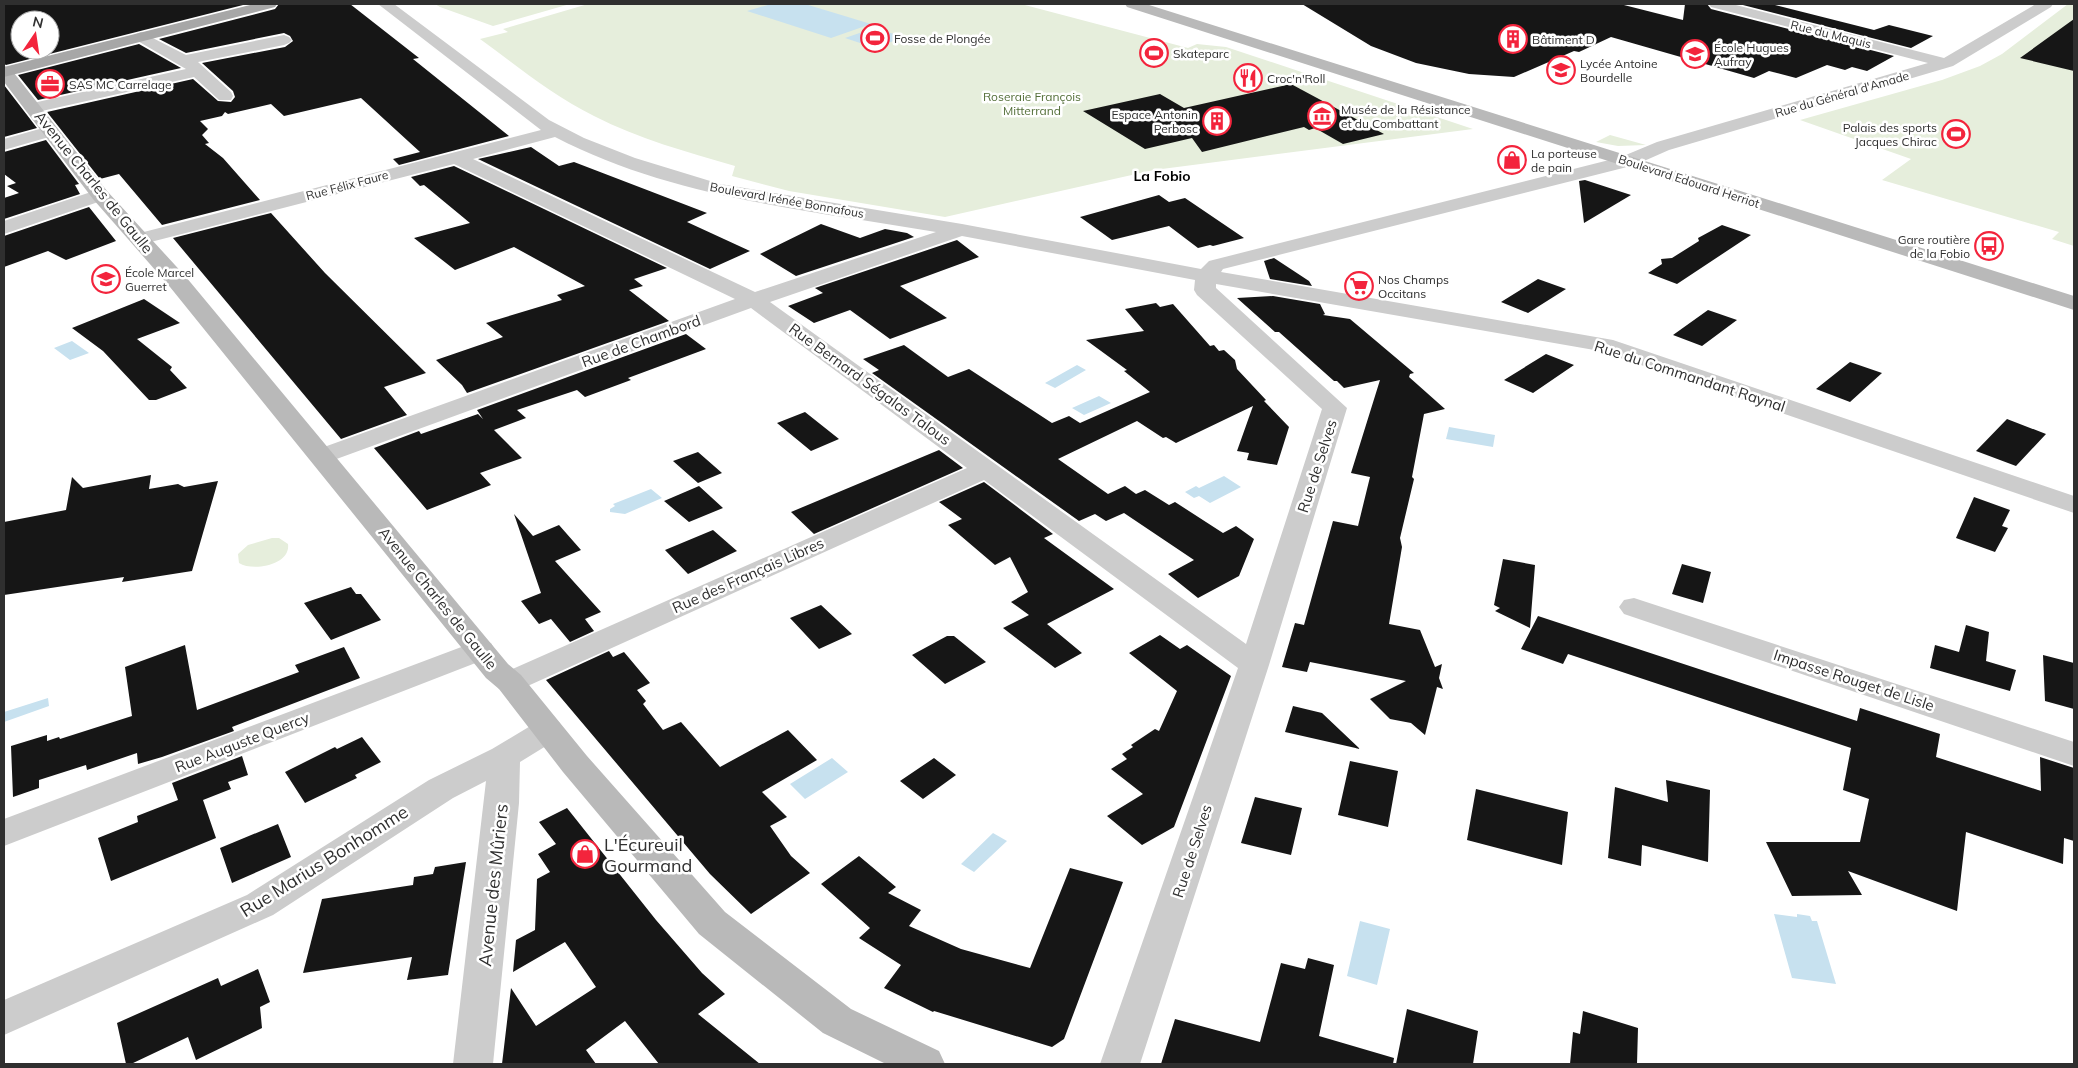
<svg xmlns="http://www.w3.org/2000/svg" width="2078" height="1068" font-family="Mulish,sans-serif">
	<rect width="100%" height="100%" fill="#fff"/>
	<path fill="#e6eedc" d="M435,4H570L493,26L440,7Z
		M588,4H1021L1188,48L1197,44L1226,47L1473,129L1154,170L945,217L789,191L732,176L735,166C687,152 639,139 594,116C553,96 517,66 480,39L508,32L503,29Z
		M2068,4H2074V246L2052,239L2059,232L1882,180L1911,159L1800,120L1942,80L1980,66L2002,54Z
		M1610,135L1646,145L1618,146L1596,142Z
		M272,538H279L288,544C291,565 253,572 239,563L238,554L248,545Z"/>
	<path fill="#c7e1ef" d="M771,4H805L871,24L831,38L747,11Z
		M874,28L904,37L875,48L845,38Z
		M72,341L89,353L70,360L54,348Z
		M1077,365L1086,370L1055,388L1045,383Z
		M1099,396L1111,403L1084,415L1072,408Z
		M1449,427L1495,435L1493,447L1446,439Z
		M1224,476L1241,487L1210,503L1199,496L1194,498L1185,492L1196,486L1199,488Z
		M651,489L662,498L625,514L610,512V509L615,506L613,504Z
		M48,698L49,706L4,722V712Z
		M832,758L848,772L805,799L790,784Z
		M993,833L1007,841L974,872L961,864Z
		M1774,914L1797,917V914L1810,916L1812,921H1817L1836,984L1792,978Z
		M1360,921L1390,929L1377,985L1347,976Z"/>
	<path fill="#161616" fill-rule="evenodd" d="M4,4H247L6,65L4,64ZM20,20H50V50H20Z
		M279,4H350L419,58L413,59L509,136L399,165L393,159L420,152L361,98L284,116L271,104L228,114L225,112L222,116L200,121L208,129L202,135L209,143L205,144L223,158L260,200L162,225L119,174L100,179L47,112L193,79L218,101L231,102L235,97L233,91L202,63L285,47L293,41L290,36L284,33L186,53L159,39L275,9Z
		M1302,4H1620L1683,20L1685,4H1707L1711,9L1894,56L1867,71L1852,67L1845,70L1827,65L1796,78L1769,71L1754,78L1611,37L1579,52L1574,51L1514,77L1469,74L1416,63L1371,46Z
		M1739,4H1771L1874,30L1889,25L1933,36L1911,48Z
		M2074,19V71L2020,58Z
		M139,44L181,68L38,100L18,75Z
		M1291,84L1384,134L1343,144L1315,128L1309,130L1304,127L1202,152L1192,138L1145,149L1083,111L1160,94L1184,108Z
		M4,85L37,128L4,137Z
		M46,140L79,184L75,185L80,194L4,219V198L19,193L7,186L16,183L4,174V152Z
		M531,147L559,166L574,162L707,213L687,222L750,251L710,269L478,159Z
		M454,166L667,268L634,279L643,286L629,290L669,321L467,393L462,385L436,360L503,337L486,323L562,300L557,295L585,286L514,247L455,270L414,238L470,223L424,185L420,186L411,177Z
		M1585,180L1631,195L1584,223L1579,181Z
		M1159,195L1169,202L1185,198L1244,238L1213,246L1210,245L1198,248L1169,226L1112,240L1080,217Z
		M89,207L116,241L66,260L48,251L4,267V236Z
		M271,213L325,273L426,373L384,387L407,415L341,439L173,238Z
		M821,224L860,238L885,229L907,233L914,237L796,276L760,254Z
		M1722,225L1751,235L1677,284L1648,273L1662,264L1661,259L1672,258L1699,241L1698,238Z
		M957,240L979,257L900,286L947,318L890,339L850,310L814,323L788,306L823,293L815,288Z
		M1274,258L1309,281L1312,286L1270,279L1264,261Z
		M1538,279L1566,289L1528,313L1501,302Z
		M1273,296L1320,304L1325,314L1323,315L1350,319L1414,373L1410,374L1409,377L1445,409L1424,414L1412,477L1414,479L1400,538L1402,547L1389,624L1420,630L1435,667L1442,664L1439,678L1443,689L1437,687L1425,735L1411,723L1390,719L1370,699L1406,681L1310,662L1307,672L1282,667L1295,623L1304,625L1333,521L1358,526L1370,477L1351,473L1380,380L1344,388L1337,381H1334L1279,332H1275L1237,298Z
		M144,299L180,323L137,339L172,367L170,370L187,388L156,400H149L103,351L72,328Z
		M1156,303L1160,307L1173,304L1210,346L1214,345L1219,351L1224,350L1235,360L1237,369L1266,400L1264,401L1289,427L1277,465L1247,460L1249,453L1237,451L1253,406L1176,443L1166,437L1163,438L1137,421L1058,459L1108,494L1125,486L1136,494L1145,490L1169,505L1175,502L1223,533L1236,526L1254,539L1239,576L1198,598L1168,574L1194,560L1124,513L1106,521L1095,514L1079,521L872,373L879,370L863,359L904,345L948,377L969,369L1052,423L1069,416L1080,423L1150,392L1124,371L1127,370L1086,340L1144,331L1125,309Z
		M1708,310L1737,320L1702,346L1673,335Z
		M686,334L706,349L628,378L631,380L585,397L577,390L517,410L526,418L494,430L522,458L480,473L491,485L427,510L374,448L419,431L421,434L478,414L483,419L477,410Z
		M1546,354L1574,365L1533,393L1504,380Z
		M1850,362L1882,373L1850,402L1816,389Z
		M805,412L839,439L811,451L777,423Z
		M2007,419L2046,434L2016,466L1976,451Z
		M939,450L963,468L814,534L791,512Z
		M698,452L722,473L698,483L673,461Z
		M151,475L149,489L178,484L184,487L218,481L192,571L122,582L124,577L4,595V522L66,510L72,477L83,488Z
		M984,482L1053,534L1044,538L1114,589L1047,624L1082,653L1055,668L1003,628L1029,615L1011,602L1028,592L1010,557L995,565L948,525L962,519L939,502Z
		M699,486L723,508L689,522L664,501Z
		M1974,497L2010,510L2002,526L2008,528L1995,552L1956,538Z
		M514,514L533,536L559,525L581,550L555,561L601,612L585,619L594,631L570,642L551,619L539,624L521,601L541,593Z
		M713,530L737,551L688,574L665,550Z
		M1503,559L1535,565L1530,628L1495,611L1500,608L1494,605Z
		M1682,564L1711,572L1703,603L1672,594Z
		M351,587L356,594H361L381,620L331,640L304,603Z
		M821,605L852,634L819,649L790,618Z
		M1538,616L1857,721L1860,708L1940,734L1936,757L2041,791L2040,757L2074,768V841L2064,838L2063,864L1966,832L1957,911L1848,871L1862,895L1792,896L1766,842H1860L1869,799L1843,790L1851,748L1568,654L1563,664L1521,649Z
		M1966,625L1989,632L1986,661L2016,670L2010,691L1930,668L1935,645L1959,652Z
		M1160,635L1180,649L1187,645L1231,676L1174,827L1142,845L1107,816L1143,794L1111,769L1127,759L1122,754L1133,747L1131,745L1155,729L1159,731L1177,691L1129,653Z
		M947,636H954L986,662L945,684L912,655Z
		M185,645L197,710L299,672L295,665L344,647L360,678L232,727L234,731L162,757L138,764L137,753L87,770L86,765L39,780V788L13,797L11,746L47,735V741L59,737L60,739L132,716L125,667Z
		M609,651L613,657L624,652L650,683L637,690L646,701L643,704L663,730L681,722L720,767L788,730L817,760L762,792L787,817L770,826L791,856L810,873L751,914L710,874L546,680Z
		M2043,655L2074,663V709L2045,701Z
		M1293,706L1322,713L1360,749L1285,732Z
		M362,737L381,762L355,775L357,778L305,803L285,772L335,747L337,749Z
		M242,756L248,775L228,782L231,789L203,800L216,838L111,881L98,838L138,822L137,816L178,800L172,783Z
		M934,758L956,775L923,799L900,781Z
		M1350,761L1398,771L1388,827L1338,815Z
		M1666,780L1710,790L1708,862L1642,845L1641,866L1608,858L1615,787L1668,802Z
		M1476,789L1568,812L1562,865L1467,840Z
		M1255,797L1302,808L1291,855L1241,843Z
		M567,808L656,920L702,973L725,994L698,1014L760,1064H659L625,1021L586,1050L596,1064H502L511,988L536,1026L596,987L565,942L513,972L516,940L535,930L537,879L550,872L538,854L556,844L539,822Z
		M278,824L291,857L232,883L220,848Z
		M859,856L896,887L888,893L921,910L909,926L961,949L1030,968L1070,868L1123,882L1064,1039L1052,1047L934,1011L933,1012L884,988L901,965L859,938L870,928L821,884Z
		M466,862L448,975L407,980L412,957L303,973L322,899L413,885L414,877L433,874L435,867Z
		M1308,958L1334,965L1319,1036L1394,1058L1393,1064H1161L1175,1019L1260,1042L1281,963L1305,969Z
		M258,969L270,1002L260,1007L262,1028L196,1060L188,1037L131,1064H126L117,1023L218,978L221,986Z
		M1407,1009L1478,1031L1473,1064H1396Z
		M1583,1011L1638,1028L1637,1064H1570L1573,1032L1580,1034Z"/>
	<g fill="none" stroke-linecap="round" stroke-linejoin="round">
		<path fill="#ccc" fill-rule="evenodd" d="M378,4H394L549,120L584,138L635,158L720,184L962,224L1201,269L1209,261L1621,157L1657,142L1928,63L1711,7L1709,4H1732L1944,58L2036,4H2053L2051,7L1953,66L1669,150L1635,165L1223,269L1221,272L1613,340L2074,496V513L1600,351L1216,284V288L1347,408L1269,665L1140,1064H1100L1238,668L984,480L521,689L510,693L499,689L494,682L499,675L967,468L751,308L331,461L322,464L313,461L309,456L313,451L735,299L454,164L139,245L132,243L129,239L132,235L541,130ZM555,137C672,198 808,210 936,232L755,292L473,159ZM962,236L1195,280L1194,290L1197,295L1322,409L1246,644L770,302Z
			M141,32L186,55L284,35L289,37L292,40L289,43L284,45L198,62L231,92L233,96L231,100H219L194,77L33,113L27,112L24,108L27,104L33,103L186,69L136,40L133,37L136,34Z
			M50,126L56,127L59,131L56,135L4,150V139Z
			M100,189L107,191L110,195L107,199L4,234V221Z
			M1634,598L2074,742V766L1624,614L1619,607L1624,600Z
			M480,640L491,643L495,650L491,657L4,846V819Z
			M548,719L559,722L564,730L559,738L520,762L519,803L493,1064H453L486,781L453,798L273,915L4,1035V1000L247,895L429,780L492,749L537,722Z"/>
		<path fill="#b9b9b9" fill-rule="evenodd" d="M1125,4H1146L2074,296V310L1127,7Z
			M4,66L10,68L107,191L186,277L508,664L521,675L587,756L725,912L851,1009L939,1051L945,1064H886L823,1033L699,934L563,772L499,689L486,678L170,287L93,199L4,82Z"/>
		<path fill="#a7a7a7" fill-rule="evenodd" d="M254,4H277L275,7L4,77V67Z"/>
	</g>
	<defs>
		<symbol id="stadium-ring" viewBox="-11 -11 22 22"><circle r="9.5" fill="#fff" stroke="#f3243c" stroke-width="1.5"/><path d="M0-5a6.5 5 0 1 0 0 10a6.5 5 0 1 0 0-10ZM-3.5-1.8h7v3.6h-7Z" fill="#f3243c"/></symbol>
		<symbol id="building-ring" viewBox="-11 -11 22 22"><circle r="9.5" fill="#fff" stroke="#f3243c" stroke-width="1.5"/><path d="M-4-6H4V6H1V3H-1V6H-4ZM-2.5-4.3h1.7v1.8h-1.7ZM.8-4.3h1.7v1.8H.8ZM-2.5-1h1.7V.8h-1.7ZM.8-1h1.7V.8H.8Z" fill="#f3243c"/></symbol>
		<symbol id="school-ring" viewBox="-11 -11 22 22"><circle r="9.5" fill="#fff" stroke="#f3243c" stroke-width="1.5"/><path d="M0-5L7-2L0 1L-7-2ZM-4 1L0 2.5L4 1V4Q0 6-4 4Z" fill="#f3243c"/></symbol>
		<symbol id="restaurant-ring" viewBox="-11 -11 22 22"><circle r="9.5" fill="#fff" stroke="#f3243c" stroke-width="1.5"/><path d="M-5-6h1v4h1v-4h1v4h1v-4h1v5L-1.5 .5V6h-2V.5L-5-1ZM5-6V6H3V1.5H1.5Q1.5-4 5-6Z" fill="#f3243c"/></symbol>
		<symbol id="office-ring" viewBox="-11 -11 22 22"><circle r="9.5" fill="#fff" stroke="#f3243c" stroke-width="1.5"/><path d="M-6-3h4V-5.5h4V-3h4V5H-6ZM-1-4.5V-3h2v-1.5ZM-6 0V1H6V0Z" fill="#f3243c"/></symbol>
		<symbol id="museum-ring" viewBox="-11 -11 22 22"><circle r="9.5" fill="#fff" stroke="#f3243c" stroke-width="1.5"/><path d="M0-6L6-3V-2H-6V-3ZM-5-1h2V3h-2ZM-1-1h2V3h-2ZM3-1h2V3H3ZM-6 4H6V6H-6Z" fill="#f3243c"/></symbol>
		<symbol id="shop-ring" viewBox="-11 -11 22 22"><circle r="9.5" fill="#fff" stroke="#f3243c" stroke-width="1.5"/><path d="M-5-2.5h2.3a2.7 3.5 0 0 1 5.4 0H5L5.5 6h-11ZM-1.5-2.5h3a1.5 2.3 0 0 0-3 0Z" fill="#f3243c"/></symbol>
		<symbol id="bus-ring" viewBox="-11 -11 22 22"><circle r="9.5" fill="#fff" stroke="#f3243c" stroke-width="1.5"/><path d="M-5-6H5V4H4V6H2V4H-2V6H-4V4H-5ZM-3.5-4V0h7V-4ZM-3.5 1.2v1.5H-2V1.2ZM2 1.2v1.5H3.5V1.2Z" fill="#f3243c"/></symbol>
		<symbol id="supermarket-ring" viewBox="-11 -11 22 22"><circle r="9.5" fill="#fff" stroke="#f3243c" stroke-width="1.5"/><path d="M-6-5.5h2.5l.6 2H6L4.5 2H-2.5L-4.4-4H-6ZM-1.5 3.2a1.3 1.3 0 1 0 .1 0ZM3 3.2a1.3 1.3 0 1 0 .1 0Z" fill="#f3243c"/></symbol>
	</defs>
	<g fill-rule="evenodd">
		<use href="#stadium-ring" x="859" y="22" width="32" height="32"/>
		<use href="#building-ring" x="1497" y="23" width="32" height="32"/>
		<use href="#stadium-ring" x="1138" y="37" width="32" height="32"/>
		<use href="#school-ring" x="1679" y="38" width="32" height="32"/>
		<use href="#school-ring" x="1545" y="54" width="32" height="32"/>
		<use href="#restaurant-ring" x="1232" y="62" width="32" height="32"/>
		<use href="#office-ring" x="34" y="68" width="32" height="32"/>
		<use href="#museum-ring" x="1306" y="100" width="32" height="32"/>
		<use href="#building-ring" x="1201" y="105" width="32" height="32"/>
		<use href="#stadium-ring" x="1940" y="118" width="32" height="32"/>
		<use href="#shop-ring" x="1496" y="144" width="32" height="32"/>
		<use href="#bus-ring" x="1973" y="230" width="32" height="32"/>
		<use href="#school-ring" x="90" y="263" width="32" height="32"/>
		<use href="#supermarket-ring" x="1343" y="270" width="32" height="32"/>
		<use href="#shop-ring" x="569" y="838" width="32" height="32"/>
	</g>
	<g text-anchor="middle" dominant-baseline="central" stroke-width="5" stroke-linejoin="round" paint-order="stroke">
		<g font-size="12" fill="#2f2f2f" stroke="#fff">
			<text transform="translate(1831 34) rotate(14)">Rue du Maquis</text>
			<text transform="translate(1842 94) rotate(-16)">Rue du Général d'Amade</text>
			<text transform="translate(1689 181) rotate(18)">Boulevard Edouard Herriot</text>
			<text transform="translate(347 185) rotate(-15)">Rue Félix Faure</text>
			<text transform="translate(787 200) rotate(10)">Boulevard Irénée Bonnafous</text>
		</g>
		<g font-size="12" fill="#2f2f2f" stroke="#fff" text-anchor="start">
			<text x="894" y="38">Fosse de Plongée</text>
			<text x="1532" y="39">Bâtiment D</text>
			<text x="1714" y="47">École Hugues<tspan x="1714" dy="14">Aufray</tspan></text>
			<text x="1173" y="53">Skateparc</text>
			<text x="1580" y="63">Lycée Antoine<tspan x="1580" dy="14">Bourdelle</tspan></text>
			<text x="1267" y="78">Croc'n'Roll</text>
			<text x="69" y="84">SAS MC Carrelage</text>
			<text x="1341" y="109">Musée de la Résistance<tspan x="1341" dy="14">et du Combattant</tspan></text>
			<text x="1198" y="114" text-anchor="end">Espace Antonin<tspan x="1198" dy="14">Perbosc</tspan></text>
			<text x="1937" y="127" text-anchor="end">Palais des sports<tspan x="1937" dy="14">Jacques Chirac</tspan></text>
			<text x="1531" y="153">La porteuse<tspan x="1531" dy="14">de pain</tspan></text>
			<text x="1970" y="239" text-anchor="end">Gare routière<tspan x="1970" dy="14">de la Fobio</tspan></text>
			<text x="125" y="272">École Marcel<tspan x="125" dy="14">Guerret</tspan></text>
			<text x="1378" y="279">Nos Champs<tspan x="1378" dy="14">Occitans</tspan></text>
		</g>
		<g font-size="12" fill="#546f39" stroke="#fff">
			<text x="1032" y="96">Roseraie François<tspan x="1032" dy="14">Mitterrand</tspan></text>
		</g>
		<g font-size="14" font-weight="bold" fill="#000" stroke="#fff">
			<text x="1162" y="176">La Fobio</text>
		</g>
		<g font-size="15" fill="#2f2f2f" stroke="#fff">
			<text transform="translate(94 182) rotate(51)">Avenue Charles de Gaulle</text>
			<text transform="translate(641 341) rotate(-20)">Rue de Chambord</text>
			<text transform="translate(1690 376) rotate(18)">Rue du Commandant Raynal</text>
			<text transform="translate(870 384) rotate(36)">Rue Bernard Ségalas Talous</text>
			<text transform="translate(1317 466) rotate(-72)">Rue de Selves</text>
			<text transform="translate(748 575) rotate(-24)">Rue des Français Libres</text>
			<text transform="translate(438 598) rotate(51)">Avenue Charles de Gaulle</text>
			<text transform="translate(1854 680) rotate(18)">Impasse Rouget de Lisle</text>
			<text transform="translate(242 742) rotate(-21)">Rue Auguste Quercy</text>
			<text transform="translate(1192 851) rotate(-72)">Rue de Selves</text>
		</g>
		<g font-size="18" fill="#2f2f2f" stroke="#fff" text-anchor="start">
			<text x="604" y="844">L'Écureuil<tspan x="604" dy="21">Gourmand</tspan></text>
		</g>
		<g font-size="18" fill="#2f2f2f" stroke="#fff">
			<text transform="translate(324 861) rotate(-32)">Rue Marius Bonhomme</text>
			<text transform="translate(493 885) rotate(-84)">Avenue des Mûriers</text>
		</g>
	</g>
	<rect width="2078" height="1068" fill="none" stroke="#2f2f2f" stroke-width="10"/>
	<g transform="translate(35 35) rotate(13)"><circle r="24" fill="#ffffff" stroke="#acacac"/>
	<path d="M0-4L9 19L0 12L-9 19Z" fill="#f3243c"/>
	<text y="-8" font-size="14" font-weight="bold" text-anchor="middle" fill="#2f2f2f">N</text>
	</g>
</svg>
